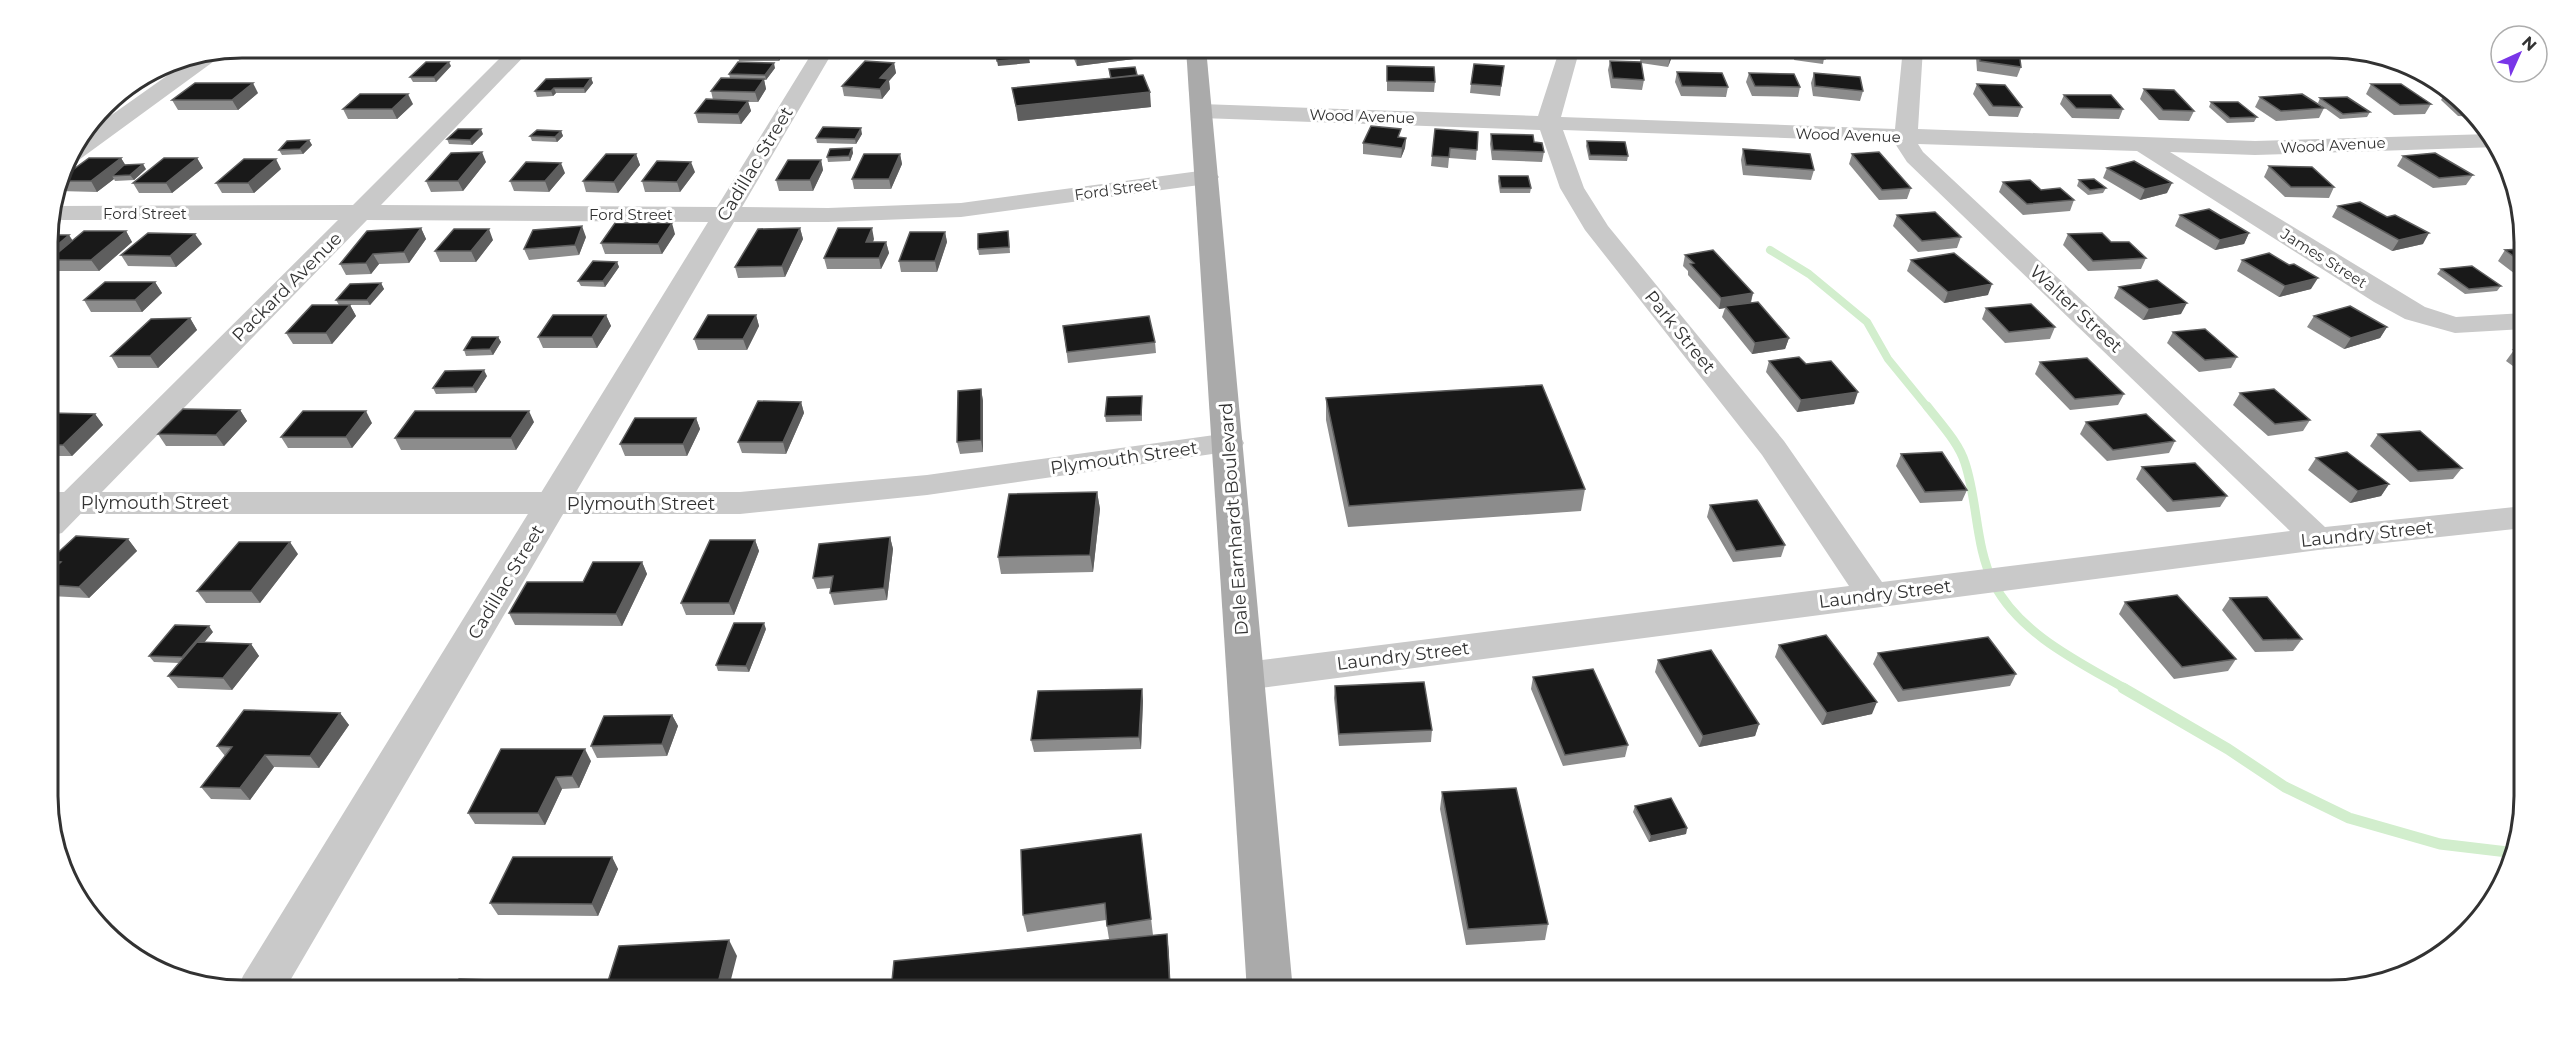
<svg xmlns="http://www.w3.org/2000/svg" width="2573" height="1039" font-family="Montserrat,sans-serif">
	<rect width="100%" height="100%" fill="#fff"/>
	<g fill="none" stroke-linecap="round" stroke-linejoin="round">
		<path stroke="#d2eecd" stroke-width="8" d="M1770,250L1809,274L1867,322L1888,359L1928,408"/>
		<path stroke="#d2eecd" stroke-width="9" d="M1927,406C1940,423 1959,443 1965,463C1978,502 1975,547 1994,584C2020,634 2079,662 2126,689"/>
		<path stroke="#d2eecd" stroke-width="11" d="M2123,688L2228,749L2285,787L2349,818L2440,844L2516,853"/>
		<path fill="#c9c9c9" fill-rule="evenodd" d="M510,48H532L381,205L717,207L815,48H835L742,207L828,208L961,203L1207,170L1215,172L1219,177L1215,182L1207,184L961,217L828,222H734L284,991L237,990L243,976L708,222L367,220L62,533L50,536V506L338,220H51L55,206L353,205Z
			M1560,48H1580L1561,117L1895,129L1903,48H1923L1918,129L2255,141L2490,134L2498,147L2255,155L2170,152L2425,307L2456,317L2524,313V329L2455,333L2405,319L2374,302L2137,151L1918,144L1923,152L2325,527L2524,506V528L2318,550L1246,690L1233,686L1227,676L1233,666L1246,662L1849,586L1762,455L1585,230L1560,188L1540,130L1201,118L1193,116L1190,111L1193,106L1201,104L1538,116ZM1563,130L1894,142L1907,162L2290,531L1882,582L1784,441L1608,226L1584,188Z
			M219,53L220,55L217,59L76,162L66,164L68,157L86,133L192,58Z"/>
		<path fill="#c9c9c9" fill-rule="evenodd" d="M1229,433L1240,436L1244,443L1240,450L927,495L740,514H50V492H740L927,475Z"/>
		<path fill="#aaa" fill-rule="evenodd" d="M1186,48H1206L1293,991H1247Z"/>
	</g>
	<path fill="#8c8c8c" d="M431,48H469L465,52H433Z
		M571,48H620L615,54L573,55Z
		M739,48H785L786,49L779,61H739L736,51Z
		M872,48H910L907,54H873Z
		M1796,48H1826L1823,64L1794,60Z
		M1979,48L2021,67L2017,77L1977,71L1976,57Z
		M1073,49L1134,59L1077,66L1074,59Z
		M1674,51L1668,67L1641,63L1644,80L1642,90L1611,88L1608,70L1610,61L1640,62L1641,53Z
		M894,63L896,73L889,81L890,89L882,99L844,96L842,86Z
		M451,66L436,82H413L410,77Z
		M1387,66L1435,82L1434,92L1387,91Z
		M1504,66L1500,96L1470,93L1471,84Z
		M775,68L766,80H764L766,89L758,102H748L751,111L741,124L698,123L695,113L713,100L711,91L730,78L729,74Z
		M1109,69L1137,75L1151,107L1018,121L1012,88L1110,78Z
		M1677,72L1728,87L1726,97L1681,96L1675,82Z
		M1749,73L1800,87L1798,97L1752,96L1746,82Z
		M1814,73L1863,91L1860,101L1813,96L1811,83Z
		M591,78L593,83L585,93H556L553,96L537,97L535,91Z
		M1977,84L2022,107L2018,117L1989,116L1973,94Z
		M2371,84L2431,104L2425,114L2394,115L2366,94Z
		M2144,89L2194,111L2189,121L2159,120L2140,99Z
		M258,93L238,110H178L172,100Z
		M2064,95L2123,109L2119,119L2072,118L2060,104Z
		M2444,95H2448L2477,115L2478,117L2458,116L2441,100Z
		M2260,97L2324,108L2319,118L2276,121L2255,107Z
		M2320,98L2370,112L2367,117L2340,119L2318,103Z
		M2211,102L2257,117L2254,122L2227,123L2209,107Z
		M413,104L397,119H348L343,109Z
		M561,131L563,136L557,142L532,141L530,136Z
		M1478,132L1476,160L1449,158L1448,168L1431,166L1432,156Z
		M483,134L472,145L449,144L447,139Z
		M862,134L856,144L817,143L816,138Z
		M1491,134L1534,142L1544,152L1542,162L1492,160L1490,144Z
		M1401,137L1406,138L1405,148L1401,158L1363,154V143Z
		M309,140L312,145L303,154L282,155L279,150Z
		M1587,141L1628,156L1627,161L1589,160L1586,146Z
		M852,148L853,153L850,161L828,162L827,157Z
		M1743,149L1814,170L1811,180L1743,175L1741,160Z
		M636,154L640,165L618,193L586,192L583,181Z
		M900,154L902,164L891,189H854L852,179Z
		M1852,154L1911,188L1907,199L1879,200L1849,164Z
		M2403,156L2473,175L2466,185L2433,188L2397,166Z
		M121,158L125,165L146,169L134,180L115,181L114,179L97,192L59,191L64,171H71Z
		M197,158L203,168L172,193H139L133,183Z
		M821,160L823,170L813,191H779L776,180Z
		M486,162L463,191L431,192L426,181Z
		M2269,166L2334,187L2329,198L2285,197L2264,177Z
		M2107,168L2167,193L2140,200L2103,178Z
		M281,169L254,193H222L216,183Z
		M695,172L680,192H645L642,181Z
		M565,173L549,192L514,191L510,181Z
		M1499,176L1531,188L1530,193H1500L1498,181Z
		M2079,180L2106,188L2103,193L2088,195L2077,186Z
		M2003,182L2041,190L2074,200L2070,211L2023,215L1999,192Z
		M2338,206L2423,244L2392,251L2332,217Z
		M1897,215L1961,237L1957,248L1918,252L1893,226Z
		M2180,215L2249,233L2244,244L2215,250L2175,226Z
		M421,228L426,239L409,263L379,264L371,274L346,275L340,264Z
		M800,228L803,239L785,277L738,278L735,267Z
		M126,231L132,242L99,271H57L49,260L48,235L73,241Z
		M945,232L947,242L937,272H901L899,261Z
		M675,234L662,254H605L601,243Z
		M2068,234L2111,242L2146,258L2141,269L2088,271L2063,245Z
		M586,237L579,255L529,260L524,249Z
		M1009,237L1010,253L979,255L978,249Z
		M874,239L873,242H886L889,253L881,269H827L824,258Z
		M493,240L476,262H440L435,251Z
		M202,244L176,267L128,266L121,255Z
		M2523,249V280L2498,261L2505,250Z
		M1685,255L1753,293L1751,303L1789,338L1785,349L1752,354L1722,317L1725,308L1719,309L1688,275V271L1683,266Z
		M1911,260L1988,295L1944,303L1907,271Z
		M2242,260L2311,289L2279,297L2237,271Z
		M617,262L619,267L605,287L581,286L578,281Z
		M2441,269L2501,286L2497,291L2465,294L2437,274Z
		M155,282L162,293L142,312H91L84,300Z
		M381,283L384,289L370,305H350L356,316L332,344H293L286,333L339,305L336,300Z
		M2119,287L2181,314L2143,320L2114,298Z
		M1986,308L2055,327L2050,339L2005,343L1982,319Z
		M606,315L611,326L597,348H543L538,337Z
		M756,315L759,326L747,350H698L694,339Z
		M2314,316L2387,327L2380,338L2344,349L2307,327Z
		M190,318L197,330L158,368H118L111,356Z
		M1063,326L1155,342L1156,353L1068,363Z
		M2173,332L2237,357L2231,368L2199,372L2167,343Z
		M498,337L501,342L493,355L466,356L464,350Z
		M2524,349V374L2506,361L2514,350Z
		M1769,361L1806,364L1854,404L1797,412L1766,372Z
		M2040,362L2124,394L2118,405L2070,410L2035,374Z
		M487,376L476,393L436,394L433,388Z
		M981,389L983,401V452L960,454L957,442Z
		M2240,393L2310,420L2303,431L2268,436L2233,405Z
		M1326,398L1585,489L1581,511L1348,527L1326,420Z
		M801,402L804,413L786,454L742,453L738,442Z
		M1142,402V421L1106,422L1105,416Z
		M240,410L247,421L224,446H166L158,434Z
		M49,413L95,414L103,425L72,456H50Z
		M696,418L700,429L687,456H625L620,444Z
		M534,422L516,450H401L395,438Z
		M2086,422L2175,441L2169,453L2107,461L2080,434Z
		M372,423L352,448H288L281,437Z
		M2378,434L2462,468L2453,479L2410,482L2370,446Z
		M1901,454L1967,490L1962,501L1920,503L1896,466Z
		M2316,458L2389,484L2381,496L2350,503L2308,470Z
		M2142,467L2227,496L2220,507L2167,512L2136,479Z
		M1097,492L1100,509L1093,572L1001,574L998,557Z
		M1710,505L1785,545L1781,557L1733,562L1707,517Z
		M890,537L893,549L887,600L834,605L830,593L831,588L817,589L813,578Z
		M128,539L137,551L89,598L50,596V572L55,567L50,561V560Z
		M755,540L759,551L734,615H686L681,603Z
		M298,554L260,603H206L197,591Z
		M642,562L647,574L622,626L515,625L509,613L583,582Z
		M2230,598L2302,639L2293,651L2255,652L2222,610Z
		M2125,602L2236,659L2228,671L2174,679L2119,614Z
		M766,629L749,672L718,671L716,665Z
		M213,632L204,642L251,644L259,656L232,690L178,688L168,676L179,663L154,662L149,656Z
		M1779,645L1872,714L1822,725L1775,657Z
		M1878,653L2016,674L2010,686L1898,702L1873,664Z
		M1658,660L1759,724L1755,736L1699,747L1655,672Z
		M1533,677L1628,745L1625,757L1563,766L1531,689Z
		M1335,686L1432,730L1431,742L1339,746L1334,698Z
		M1142,689L1143,701L1141,749L1034,752L1031,740Z
		M340,713L349,725L319,768L274,767L250,800L211,799L201,787L225,756L217,746Z
		M672,715L678,726L667,756L597,758L591,746Z
		M591,761L579,788L562,789L545,825L475,824L468,813Z
		M1442,792L1548,924L1545,940L1466,945L1440,809Z
		M1635,806L1687,828L1686,834L1649,842L1633,812Z
		M1141,834L1153,935L1167,934L1169,955L1109,939L1106,920L1027,932L1023,915Z
		M612,857L618,869L598,916L498,915L490,903Z"/>
	<path fill="#5e5e5e" d="M463,48H469L465,52Z
		M613,48H620L615,54Z
		M778,48H785L786,49L779,61L777,51Z
		M905,48H910L907,54Z
		M1673,48H1674V51L1668,67L1670,58Z
		M1134,49V59L1077,66L1076,56Z
		M1029,58L1030,63L998,66L997,61Z
		M449,62L451,66L436,82L434,77Z
		M774,63L775,68L766,80L765,75Z
		M894,63L896,73L889,81L890,89L882,99L880,89V78Z
		M591,78L593,83L585,93L584,88Z
		M764,79L766,89L758,102L755,92Z
		M253,83L258,93L238,110L232,100Z
		M554,88L556,93L553,96L551,91Z
		M1150,92L1151,107L1018,121L1016,106Z
		M408,94L413,104L397,119L392,109Z
		M748,101L751,111L741,124L738,114Z
		M861,128L862,134L856,144L855,139Z
		M481,129L483,134L472,145L470,140Z
		M561,131L563,136L557,142L555,137Z
		M1406,138L1405,148L1401,158L1402,148Z
		M309,140L312,145L303,154L300,149Z
		M852,148L853,153L850,161L849,156Z
		M482,152L486,162L463,191L458,181Z
		M636,154L640,165L618,193L614,182Z
		M900,154L902,164L891,189L889,179Z
		M121,158L128,169L112,176L114,179L97,192L91,181Z
		M197,158L203,168L172,193L166,183Z
		M276,159L281,169L254,193L248,183Z
		M821,160L823,170L813,191L810,180Z
		M691,162L695,172L680,192L677,182Z
		M561,163L565,173L549,192L545,181Z
		M143,164L146,169L134,180L130,175Z
		M2172,183L2167,193L2140,200L2145,189Z
		M672,223L675,234L662,254L658,244Z
		M582,226L586,237L579,255L575,245Z
		M421,228L426,239L409,263L404,252Z
		M800,228L803,239L785,277L782,266Z
		M872,228L874,239L868,253L866,242Z
		M489,229L493,240L476,262L471,251Z
		M126,231L132,242L99,271L91,260Z
		M945,232L947,242L937,272L935,261Z
		M2249,233L2244,244L2215,250L2220,240Z
		M2429,233L2423,244L2392,251L2399,240Z
		M195,234L202,244L176,267L170,256Z
		M69,235L73,241L49,260V252Z
		M886,242L889,253L881,269L879,258Z
		M373,254L379,264L371,274L366,263Z
		M617,262L619,267L605,287L603,281Z
		M2318,278L2311,289L2279,297L2285,286Z
		M155,282L162,293L142,312L135,300Z
		M381,283L384,289L370,305L367,300Z
		M1992,284L1988,295L1944,303L1948,292Z
		M1753,293L1750,304L1725,306V308L1719,309L1721,298Z
		M2187,303L2181,314L2143,320L2149,309Z
		M350,305L356,316L332,344L326,333Z
		M606,315L611,326L597,348L592,337Z
		M756,315L759,326L747,350L743,339Z
		M190,318L197,330L158,368L150,356Z
		M2387,327L2380,338L2344,349L2351,338Z
		M498,337L501,342L493,355L490,349Z
		M1789,338L1785,349L1752,354L1755,343Z
		M484,370L487,376L476,393L473,387Z
		M981,389L983,401V452L981,440Z
		M1858,392L1854,404L1797,412L1801,400Z
		M801,402L804,413L786,454L783,442Z
		M240,410L247,421L224,446L216,435Z
		M366,411L372,423L352,448L346,437Z
		M529,411L534,422L516,450L511,438Z
		M95,414L103,425L72,456L63,445Z
		M696,418L700,429L687,456L683,444Z
		M2389,484L2381,496L2350,503L2358,491Z
		M1097,492L1100,509L1093,572L1090,555Z
		M890,537L893,549L887,600L884,588Z
		M128,539L137,551L89,598L79,587Z
		M755,540L759,551L734,615L729,603Z
		M290,542L298,554L260,603L251,591Z
		M642,562L647,574L622,626L616,614Z
		M764,623L766,629L749,672L746,666Z
		M209,626L213,632L187,663L182,657Z
		M251,644L259,656L232,690L223,678Z
		M1142,689L1143,701L1141,749L1139,737Z
		M1877,702L1872,714L1822,725L1827,713Z
		M340,713L349,725L319,768L310,756Z
		M672,715L678,726L667,756L662,744Z
		M1759,724L1755,736L1699,747L1703,736Z
		M585,749L591,761L579,788L572,776Z
		M265,755L274,767L250,800L240,788Z
		M556,777L562,789L545,825L538,813Z
		M1687,828L1686,834L1649,842L1651,836Z
		M612,857L618,869L598,916L592,904Z
		M1167,934L1169,955L1171,991H1170Z
		M729,940L737,956L728,991H716Z
		M531,981L538,991H526Z"/>
	<path fill="#191919" stroke="#5e5e5e" stroke-width="1.5" d="M739,48H778L777,51H736Z
		M1027,48L1029,58L997,61L996,51Z
		M1080,48H1133L1134,49L1076,56L1073,49Z
		M1643,48H1673L1670,58L1641,53Z
		M1796,48H1826L1825,59L1795,56Z
		M1980,48H1988L2019,52L2021,67L1980,61Z
		M865,61L894,63L880,78L888,79L880,89L842,86Z
		M1610,61L1641,62L1644,80L1613,78Z
		M426,62H449L434,77H410Z
		M738,62L774,63L765,75L729,74Z
		M1474,64L1504,66L1501,86L1471,84Z
		M1387,66L1434,67L1435,82L1387,81Z
		M1135,67L1137,75L1111,78L1109,69Z
		M1677,72L1722,73L1728,87L1682,86Z
		M1749,73L1794,74L1800,87L1755,86Z
		M1814,73L1860,77L1863,91L1815,86Z
		M1143,75L1150,92L1016,106L1012,88Z
		M591,78L584,88H554L551,91H535L546,79Z
		M721,78L764,79L755,92L711,91Z
		M195,83H253L232,100H172Z
		M1977,84L2005,85L2022,107L1993,106Z
		M2371,84H2401L2431,104L2400,105Z
		M2144,89L2174,90L2194,111L2163,110Z
		M360,94H408L392,109H343Z
		M2302,94L2324,108L2281,111L2260,97Z
		M2064,95H2111L2123,109L2076,108Z
		M2444,95H2448L2471,111L2461,110Z
		M2347,97L2370,112L2343,114L2320,98Z
		M706,99L748,101L738,114L695,113Z
		M2211,102H2238L2257,117L2230,118Z
		M1371,126L1401,129L1398,137L1406,138L1402,148L1363,143Z
		M823,127L861,128L855,139L816,138Z
		M458,129H481L470,140L447,139Z
		M1435,129L1478,132L1477,150L1450,148L1449,157L1432,156Z
		M537,130L561,131L555,137L530,136Z
		M1491,134L1533,135L1534,142L1542,143L1544,152L1493,150Z
		M309,140L300,149L279,150L287,141Z
		M1587,141L1625,142L1628,156L1590,155Z
		M852,148L849,156L827,157L830,149Z
		M1743,149L1810,154L1814,170L1746,165Z
		M482,152L458,181H426L451,153Z
		M1879,152L1911,188L1882,190L1852,154Z
		M2435,153L2473,175L2439,178L2403,156Z
		M606,154H636L614,182L583,181Z
		M864,154H900L889,179H852Z
		M89,158H121L91,181H62L64,171H71Z
		M164,158H197L166,183H133Z
		M244,159H276L248,183H216Z
		M788,160H821L810,180H776Z
		M657,161L691,162L677,182L642,181Z
		M2134,161L2172,183L2145,189L2107,168Z
		M526,162L561,163L545,181H510Z
		M143,164L130,175L112,176L124,165Z
		M2269,166L2312,167L2334,187H2291Z
		M1499,176H1528L1531,188H1501Z
		M2094,179L2106,188L2090,190L2079,180Z
		M2030,180L2041,190L2060,188L2074,200L2027,204L2003,182Z
		M2360,202L2387,217L2395,215L2429,233L2399,240L2338,206Z
		M2209,209L2249,233L2220,240L2180,215Z
		M1935,212L1961,237L1922,241L1897,215Z
		M615,223H672L658,244L601,243Z
		M582,226L575,245L524,249L533,230Z
		M421,228L404,252L373,254L366,263L340,264L367,231Z
		M800,228L782,266L735,267L758,229Z
		M838,228H872L866,242H886L879,258H824Z
		M454,229H489L471,251H435Z
		M84,231H126L91,260H49Z
		M1008,231L1009,247L978,249V234Z
		M910,232H945L935,261H899Z
		M148,233L195,234L170,256L121,255Z
		M2102,233L2111,242H2129L2146,258L2093,261L2068,234Z
		M48,235H69L49,252Z
		M2523,249V263L2505,250Z
		M1713,250L1753,293L1721,298L1690,264L1694,263L1685,255Z
		M1954,253L1992,284L1948,292L1911,260Z
		M2269,253L2289,265L2294,264L2318,278L2285,286L2242,260Z
		M593,261L617,262L603,281H578Z
		M2472,266L2501,286L2469,289L2441,269Z
		M2157,280L2187,303L2149,309L2119,287Z
		M105,282H155L135,300H84Z
		M381,283L367,300H336L350,284Z
		M1758,302L1789,338L1755,343L1725,306Z
		M2031,304L2055,327L2009,332L1986,308Z
		M312,305H350L326,333H286Z
		M2350,306L2387,327L2351,338L2314,316Z
		M553,315H606L592,337H538Z
		M708,315H756L743,339H694Z
		M1149,316L1155,342L1067,352L1063,326Z
		M190,318L150,356H111L151,319Z
		M2205,329L2237,357L2205,360L2173,332Z
		M472,337H498L490,349L464,350Z
		M2524,349V356L2514,350Z
		M1799,357L1806,364L1831,361L1858,392L1801,400L1769,361Z
		M2087,358L2124,394L2075,399L2040,362Z
		M484,370L473,387L433,388L445,371Z
		M1542,385L1585,489L1349,506L1326,398Z
		M981,389V440L957,442L958,391Z
		M2274,389L2310,420L2275,424L2240,393Z
		M1142,396L1141,415L1105,416L1107,397Z
		M758,401L801,402L783,442H738Z
		M183,409L240,410L216,435L158,434Z
		M303,411H366L346,437H281Z
		M415,411H529L511,438H395Z
		M49,413L95,414L63,445H50Z
		M2146,414L2175,441L2113,450L2086,422Z
		M635,418H696L683,444H620Z
		M2420,431L2462,468L2418,471L2378,434Z
		M1942,452L1967,490L1925,492L1901,454Z
		M2347,452L2389,484L2358,491L2316,458Z
		M2195,463L2227,496L2173,501L2142,467Z
		M1097,492L1090,555L998,557L1009,494Z
		M1757,500L1785,545L1736,551L1710,505Z
		M76,536L128,539L79,587L50,585V572L61,562L50,560Z
		M890,537L884,588L830,593L833,576L813,578L819,544Z
		M710,540H755L729,603H681Z
		M239,542H290L251,591H197Z
		M593,562H642L616,614L509,613L527,582H583Z
		M2177,595L2236,659L2182,667L2125,602Z
		M2267,597L2302,639L2263,640L2230,598Z
		M734,623H764L746,666L716,665Z
		M175,625L209,626L182,657L149,656Z
		M1826,635L1877,702L1827,713L1779,645Z
		M1988,637L2016,674L1903,690L1878,653Z
		M197,642L251,644L223,678L168,676Z
		M1711,650L1759,724L1703,736L1658,660Z
		M1593,669L1628,745L1565,755L1533,677Z
		M1424,682L1432,730L1339,734L1335,686Z
		M1142,689L1139,737L1031,740L1038,691Z
		M244,710L340,713L310,756L265,755L240,788L201,787L232,747L217,746Z
		M672,715L662,744L591,746L604,716Z
		M501,749H585L572,776L556,777L538,813H468Z
		M1516,788L1548,924L1468,929L1442,792Z
		M1671,798L1687,828L1651,836L1635,806Z
		M1141,834L1151,919L1107,926L1105,903L1023,915L1021,850Z
		M513,857H612L592,904L490,903Z
		M1167,934L1170,991H891L894,961Z
		M729,940L716,991H605L619,946Z
		M459,979L531,981L526,991H453Z"/>
	<g text-anchor="middle" dominant-baseline="central" stroke-width="6" stroke-linejoin="round" paint-order="stroke">
		<g font-size="15" fill="#323232" stroke="#fff">
			<text transform="translate(1362 116) rotate(2)">Wood Avenue</text>
			<text transform="translate(1848 135) rotate(2)">Wood Avenue</text>
			<text transform="translate(2333 145) rotate(-3)">Wood Avenue</text>
			<text transform="translate(1116 189) rotate(-8)">Ford Street</text>
			<text x="145" y="213">Ford Street</text>
			<text x="631" y="214">Ford Street</text>
			<text transform="translate(2324 258) rotate(32)">James Street</text>
		</g>
		<g font-size="18" fill="#323232" stroke="#fff">
			<text transform="translate(755 164) rotate(-59)">Cadillac Street</text>
			<text transform="translate(287 287) rotate(-45)">Packard Avenue</text>
			<text transform="translate(2076 309) rotate(43)">Walter Street</text>
			<text transform="translate(1680 332) rotate(51)">Park Street</text>
			<text transform="translate(1124 458) rotate(-8)">Plymouth Street</text>
			<text x="155" y="503">Plymouth Street</text>
			<text x="641" y="504">Plymouth Street</text>
			<text transform="translate(1234 519) rotate(-94)">Dale Earnhardt Boulevard</text>
			<text transform="translate(2367 534) rotate(-6)">Laundry Street</text>
			<text transform="translate(506 582) rotate(-59)">Cadillac Street</text>
			<text transform="translate(1885 594) rotate(-7)">Laundry Street</text>
			<text transform="translate(1403 656) rotate(-7)">Laundry Street</text>
		</g>
	</g>
	<path d="M0 0H2573V1039H0ZM242 58H2330A184 184 0 0 1 2514 242V796A184 184 0 0 1 2330 980H242A184 184 0 0 1 58 796V242A184 184 0 0 1 242 58Z" fill="#fff" fill-rule="evenodd"/>
	<path fill="none" stroke="#323232" stroke-width="3" d="M242 58H2330A184 184 0 0 1 2514 242V796A184 184 0 0 1 2330 980H242A184 184 0 0 1 58 796V242A184 184 0 0 1 242 58Z"/>
	<g transform="translate(2519 54) rotate(45)"><circle r="28" fill="#ffffff" stroke="#adadad" stroke-width="1.5"/>
	<path d="M0-4.5L10 22L0 15L-10 22Z" fill="#7935e8"/>
	<text y="-9" font-size="16" font-weight="bold" text-anchor="middle" fill="#323232">N</text>
	</g>
</svg>
